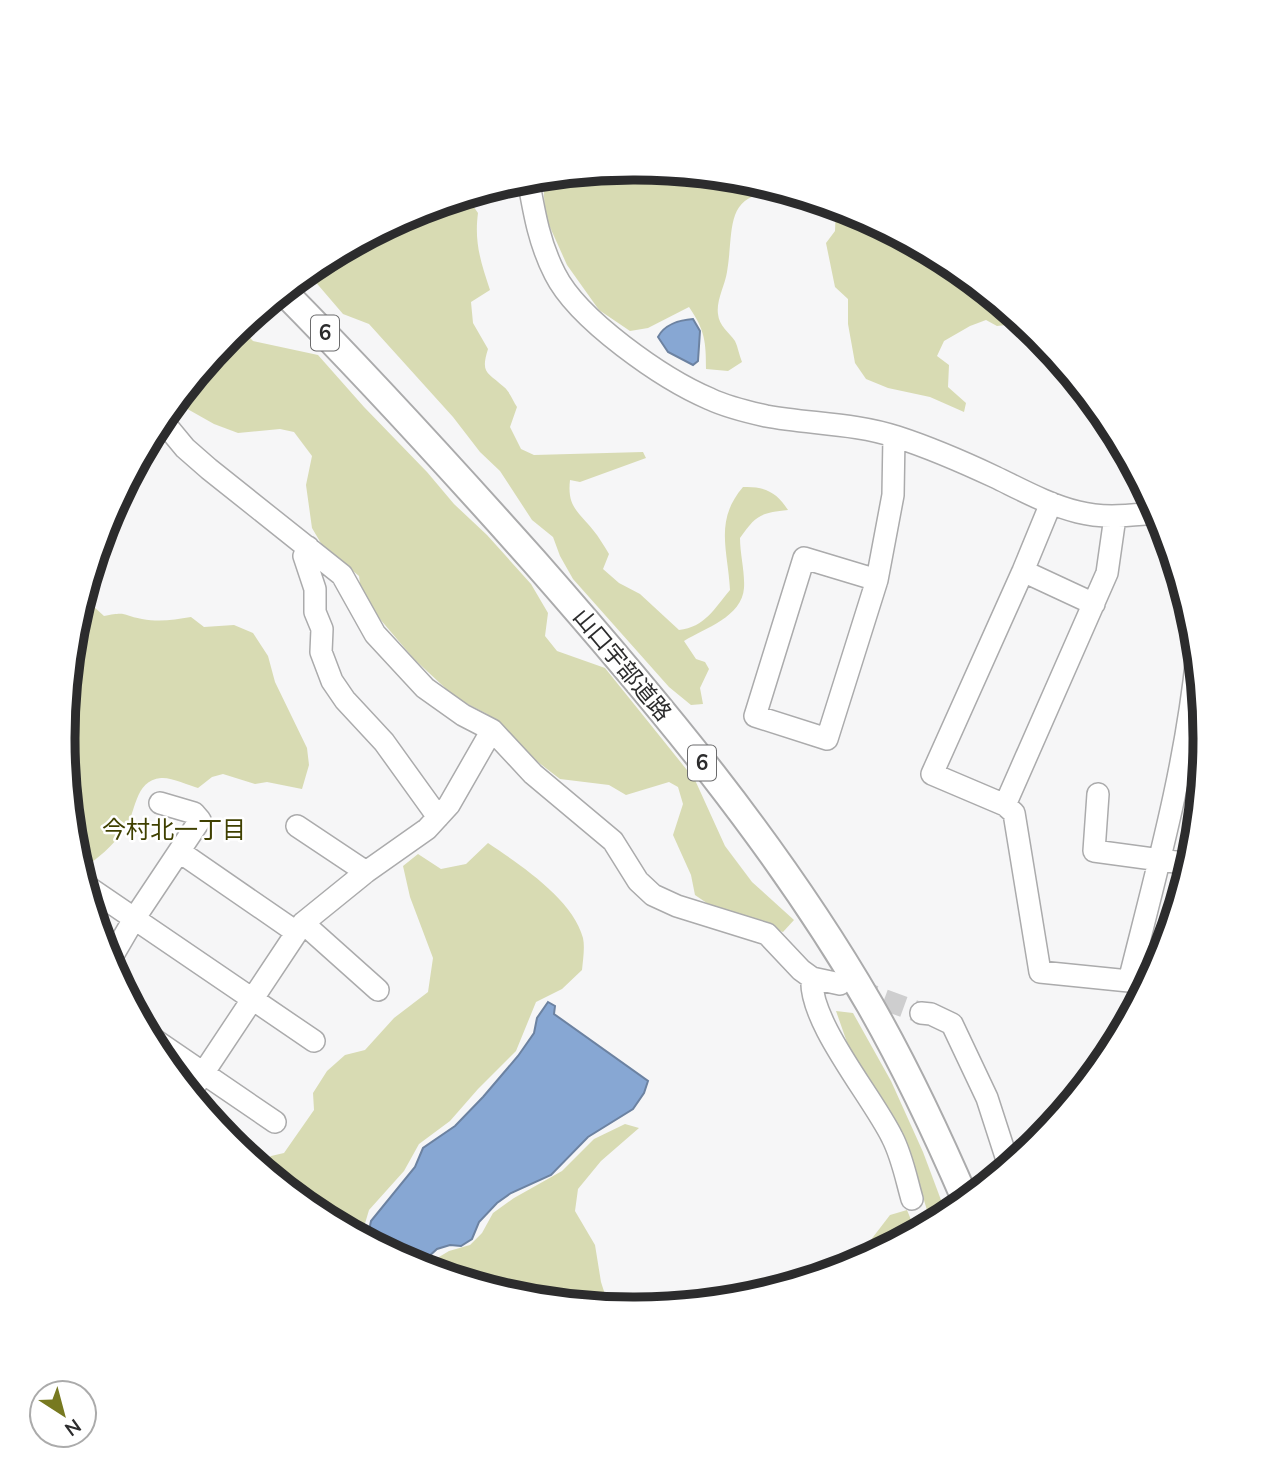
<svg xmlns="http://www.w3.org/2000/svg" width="1268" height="1477" font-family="'Nunito Sans','Noto Sans JP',sans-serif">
	<rect width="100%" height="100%" fill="#f6f6f7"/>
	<path fill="#d8dbb3" d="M634,168L746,179L787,191C722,191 735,224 727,272C725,285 716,301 718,314C719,326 729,332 735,341C738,347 739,355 742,362L728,371L706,369C706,342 705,330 689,307L648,328L630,331L599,310L567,265L545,216L543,176Z
		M461,197L469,200L478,213C474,242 481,263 490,290L471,302L473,323L488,349C480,374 488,372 504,387C510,392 513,401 517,407L510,427L521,449L534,455L643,452L646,458L580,482L570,480C567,507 578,511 593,530C599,537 604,546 609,554L603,569L619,583L640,594L679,630C705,627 714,609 730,590C728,550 714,521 743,487C764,486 777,492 788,510C760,513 756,515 740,538C740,554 745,572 744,588C742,617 705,628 684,641L696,659L705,662L709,669L700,688L703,704L691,705L669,687L573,579L560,556L553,537L532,520L500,471L480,452L453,417L369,324L343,314L307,272L317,264L416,211Z
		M836,206L853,211L952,264L1024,323L997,326L986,320L970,326L944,341L937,356L949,365L948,387L966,403L964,412L930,397L888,388L866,379L855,363L848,324V299L835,287L826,243L835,231Z
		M240,327L253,341L318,355L364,407L427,472L454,504L487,535L531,584L548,613L545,636L557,651L605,668L695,780L725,846L752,882L794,920L783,932L714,908L695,895L691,875L673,835L683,804L678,787L669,782L626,795L609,785L560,779L534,759L506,730L487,714L456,698L414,659L362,598L359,576L322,545L312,528L306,485L312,456L294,432L280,429L238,433L214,424L175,402L231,334Z
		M96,555L92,590L93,606L104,616C127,611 122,615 142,619C159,622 174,620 191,617L204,627L234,625L253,633L268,656L275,682L307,748L309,765L302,789L267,782L255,784L223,774L212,777L198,788C188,785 171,777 161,778C134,780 136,814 125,829C112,847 98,858 80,871L74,849L63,738L74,627Z
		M488,843C519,864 573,899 583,938C585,947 583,960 582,970L562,989L536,1002L516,1051L478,1089L450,1121L419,1144L404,1171L369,1210L361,1237L316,1213L259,1166L271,1156L284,1153L314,1110L313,1093L327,1071L345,1055L365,1050L394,1018L428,992L433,958L410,897L403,866L418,854L441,869L466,864Z
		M836,1011L853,1013L891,1081L923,1152L947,1216L931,1224L911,1156L893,1121L849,1048Z
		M625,1124L639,1128L601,1161L578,1189L575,1211L595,1245L601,1282L609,1307L522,1298L424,1269L429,1263L449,1251L470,1245L482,1233L493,1213L514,1198L562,1171L594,1139Z
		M907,1210L916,1232L850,1267L890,1215Z"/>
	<path fill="#87a7d3" stroke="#6c82a1" stroke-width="2" d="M693,319L700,331L698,361L693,365L668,352L658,337C664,325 679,320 693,319Z
		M548,1002L555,1006L554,1014L648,1081L644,1093L633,1109L588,1137L551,1175L511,1193L497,1203L479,1222L472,1239L461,1246L450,1245L437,1249L417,1267L367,1240L371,1221L415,1167L423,1148L455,1126L483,1097L518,1056L534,1033L537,1018Z"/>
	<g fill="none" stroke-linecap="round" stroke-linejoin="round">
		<path stroke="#cececf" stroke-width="21" stroke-dasharray="21 10" stroke-linecap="butt" d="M855,989L921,1013"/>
		<defs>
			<path id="minor" d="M528,178C534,212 539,243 555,274C578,320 663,379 710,399C727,407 748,412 766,416C809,424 855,423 897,437C931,448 963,462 995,477C1022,490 1049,505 1078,512C1105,519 1131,515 1158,513
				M161,419L185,448L209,469L342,575L375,634L425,688L463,715L492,730L533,774L613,841L638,881L653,895L677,906L767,934L801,970L812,978L840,984
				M1051,503L1023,571L932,774L1005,805L1014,813L1040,972L1129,981C1156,873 1186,767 1197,655
				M308,547L304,556L315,589V612L322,629L321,652L332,681L345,700L384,742L438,817
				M804,558L877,580L827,739L755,716Z
				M1023,571L1094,604
				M877,580L893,495L894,436
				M1098,794L1094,851L1190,864
				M1005,805L1107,573L1115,517
				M297,826L366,872
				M180,852L296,932
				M85,885L314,1041
				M303,923L378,990
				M109,962L134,919L200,820L194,813L160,803
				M812,978C808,1021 872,1096 892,1137C902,1156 906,1178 912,1199
				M921,1013L931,1014L952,1024L987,1098L1009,1166
				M149,1036L275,1122
				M190,1093L303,923L366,872L427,829L449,805L492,730"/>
			<path id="major" d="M283,291C370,379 452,469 534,561C656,700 777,844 870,1005C906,1068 937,1134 966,1201"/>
		</defs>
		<use href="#minor" stroke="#ababac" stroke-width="24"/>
		<use href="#major" stroke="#ababac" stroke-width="30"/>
		<use href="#minor" stroke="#fff" stroke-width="21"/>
		<use href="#major" stroke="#fff" stroke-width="26"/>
	</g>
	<g text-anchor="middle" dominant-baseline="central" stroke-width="5" stroke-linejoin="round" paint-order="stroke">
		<g fill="#fff" stroke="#6b6b6c" stroke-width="2">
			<rect x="311" y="315.5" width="28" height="35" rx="5"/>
			<rect x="688" y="745.5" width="28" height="35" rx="5"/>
		</g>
		<g font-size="21" font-weight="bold" fill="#2c2c2d">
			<text x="325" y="333">6</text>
			<text x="702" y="763">6</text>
		</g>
		<g font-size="23" fill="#2c2c2d" stroke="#fff">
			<text transform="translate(622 665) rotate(50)">山口宇部道路</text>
		</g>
		<g font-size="24" fill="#3f4000" stroke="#fff">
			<text x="174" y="830">今村北一丁目</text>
		</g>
	</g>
	<path d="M0 0H1268V1477H0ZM633 180H635A558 558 0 0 1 1193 738V739A558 558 0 0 1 635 1297H633A558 558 0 0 1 75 739V738A558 558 0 0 1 633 180Z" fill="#fff" fill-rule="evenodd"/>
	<path fill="none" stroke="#2c2c2d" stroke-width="9" d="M633 180H635A558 558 0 0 1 1193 738V739A558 558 0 0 1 635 1297H633A558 558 0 0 1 75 739V738A558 558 0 0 1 633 180Z"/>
	<g transform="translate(63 1414) rotate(144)"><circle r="33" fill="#ffffff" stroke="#ababab" stroke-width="2"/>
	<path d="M0-5L12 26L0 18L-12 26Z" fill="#777920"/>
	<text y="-10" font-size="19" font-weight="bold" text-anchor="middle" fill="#2c2c2d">N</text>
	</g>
</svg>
